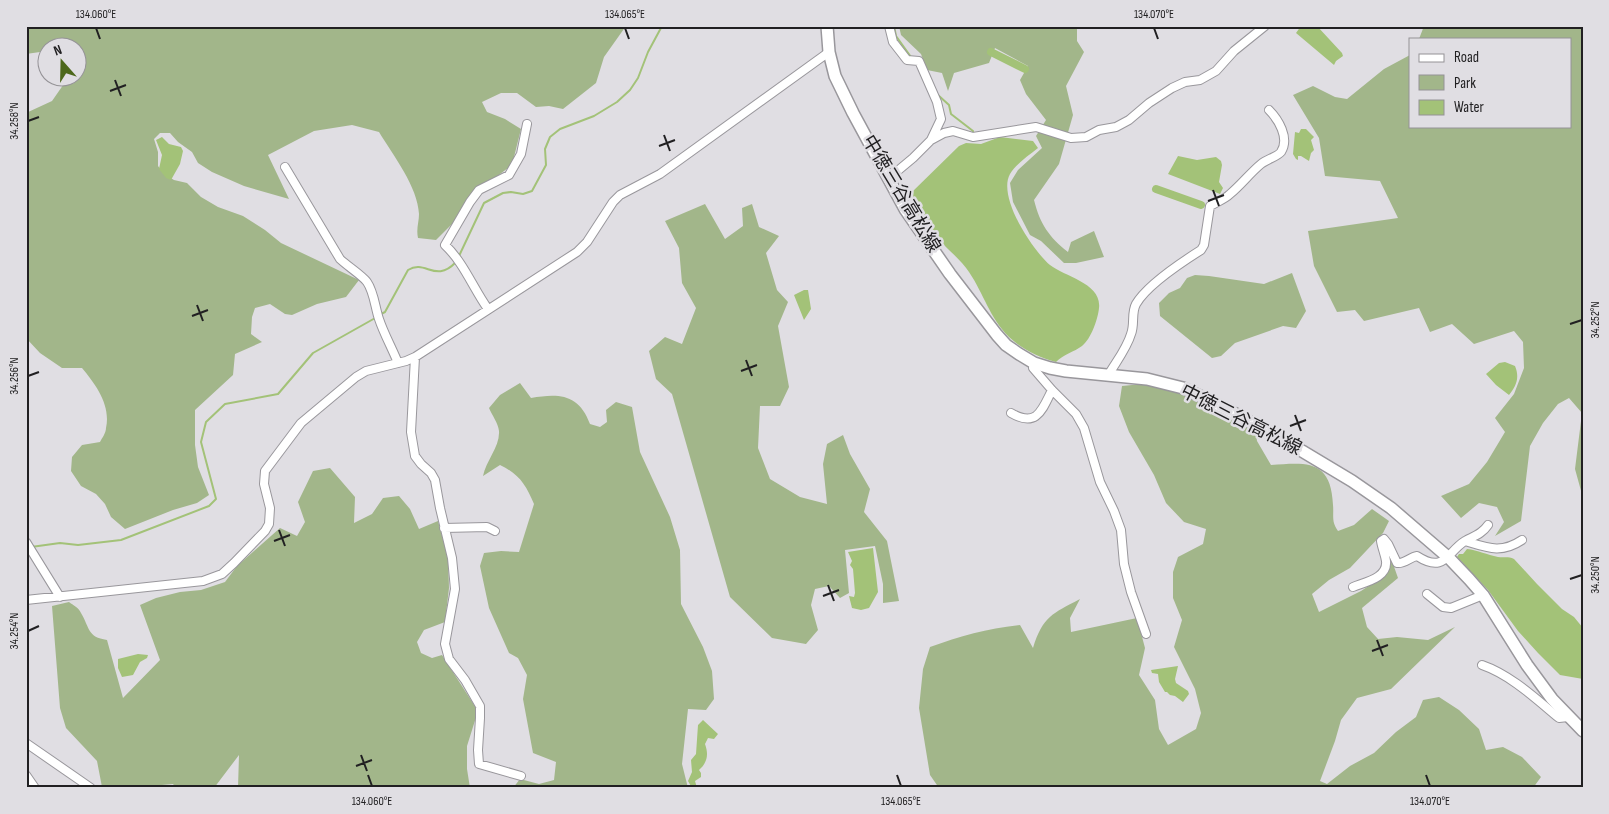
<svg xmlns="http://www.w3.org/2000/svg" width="1609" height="814" font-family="'Sofia Sans Condensed','Noto Sans JP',sans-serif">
	<rect width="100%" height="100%" fill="#e0dee3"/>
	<path fill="#a2b68a" d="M26,26H626L604,57L596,83L563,109L549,106L536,107L517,93H501L482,102L487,112L505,119L521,129L512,165L484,186L461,215L436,240L418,238C416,229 419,222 419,214C418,187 393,155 379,132L352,125L314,131L268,155L289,199L244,186L212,172L198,163L192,152L178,142L170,133H160L154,139L158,152V166L164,174L174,180L187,183L201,197L218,207L243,216L265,230L281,243L359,280L346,297L317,304L292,315L285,314L270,304L255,308L252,317L251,334L262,342L235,354L233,375L195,410V445L198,467L209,495L197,503L173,510L125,529L111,517L105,504L96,494L81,486L71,471L72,457L82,445L100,442C102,438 106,433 106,428C111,405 96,385 82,368H62L40,353L26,338V113L52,101L68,78H78V59L80,53H78V48H48L47,51L26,54Z
		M899,26H1077V41L1084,52L1066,86L1073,115L1059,164L1034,200C1040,224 1049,237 1068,252L1071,242L1094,231L1104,257L1076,263H1064L1041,241L1030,235L1013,202L1010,183L1018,170L1042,148L1036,136L1046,120L1026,94L1020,80L1028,66L995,48L989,63L954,73L948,91L942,73L927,70L921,54L901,35Z
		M1424,26H1583V498L1575,469L1582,413L1569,398L1558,404L1543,423L1530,446L1521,521L1495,536L1504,522L1497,507L1479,503L1461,518L1441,496L1469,484L1487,462L1505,432L1495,418L1514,394L1524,368L1523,342L1514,331L1474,344L1452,324L1430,332L1419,308L1364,321L1355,310L1337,312L1314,266L1308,231L1398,218L1380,181L1325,176L1319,138L1293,95L1313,86L1335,97L1347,99L1384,69L1410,55V126H1570V39H1419Z
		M705,204L725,239L743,226L742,208L752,204L759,227L779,236L766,253L777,290L788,302L778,326L789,387L780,406H760L758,448L770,479L800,497L827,504L823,464L827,444L843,435L850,454L870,489L864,512L887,541L899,601L883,603V584L875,546L845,550L849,593L840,598L829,586L815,589L811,605L818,630L806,644L772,638L730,597L672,394L656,379L649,351L665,337L682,344L696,308L682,283L679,248L665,221Z
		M1292,273L1306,311L1296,328L1283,326L1235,343L1221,356L1212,358L1160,316L1159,303L1169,293L1180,288L1187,278L1195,275L1209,276L1264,284Z
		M520,383L531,398C559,393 579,394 590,424L600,427L607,422L606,410L616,402L632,407L640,452L670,517L680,550L681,604L703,647L712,671L714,699L706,710L688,709L682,764L688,788H513L520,779L539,784L554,780L556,762L533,753L523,699L527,675L518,658L509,653L489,608L480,566L484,553L501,551L519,552L534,504C526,485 519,474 500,465L483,476C486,460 500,447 499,431C498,423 492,415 489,408L500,395Z
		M1132,385C1142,385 1153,384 1163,385C1194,391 1229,416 1256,434L1257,441L1271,465C1308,462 1331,460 1333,505C1334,516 1331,521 1338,531L1354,525L1372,509L1389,521L1383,533L1350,568L1329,580L1312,594L1319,612L1361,591L1387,574L1392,561L1398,578L1362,608L1367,627L1378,639L1397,637L1428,640L1455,627L1391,689L1357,698L1341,720L1335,741L1320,781L1327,784L1350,766L1374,753L1396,732L1416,717L1423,700L1439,697L1459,710L1479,729L1486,750L1503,747L1522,757L1541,777L1533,788H939L930,775L919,708L923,669L930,647C960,636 989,628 1020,625L1033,648C1043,616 1052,614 1080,599L1070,618L1071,632L1137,618L1145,648L1139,675L1155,700L1159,729L1168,745L1196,729L1201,713L1195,689L1174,647L1182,620L1173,598V572L1178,557L1203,544L1206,529L1184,522L1166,503L1154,475L1129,432L1119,406L1122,386Z
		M330,468L355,497L354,523L372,514L383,498L399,496L410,509L419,529L438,521L448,558L449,588L445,622L424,630L417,642L421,653L432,658L442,655L478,711L467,746V769L470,788H238L239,755L214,788H176L173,784L151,786V788L102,787L97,761L66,728L60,708L52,606L69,602C73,605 79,608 81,613C90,628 87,637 107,640L123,698L160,660L140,605L156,598L180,592L201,590L225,582L237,566L280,528L297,536L305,522L298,502L313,471Z"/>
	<path fill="#a3c278" d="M1301,26H1308L1307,29L1317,26L1342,53L1343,56L1336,61L1334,65L1296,33Z
		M1301,129H1306L1314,137L1311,140L1314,150L1311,153L1309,161L1301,156H1298V160L1296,159L1293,154L1295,132L1299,133Z
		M162,137L169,144L181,147L183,151L180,164L171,180L166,178L159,169L162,155L156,140Z
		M1000,137L1033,141L1038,148C1028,156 1017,163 1010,174C997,197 1033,251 1050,265C1065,277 1102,283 1099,308C1098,319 1091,339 1082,346C1074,352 1064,354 1056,362C1039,357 1023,350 1009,337C989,317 984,294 969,272C955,250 909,222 911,193L959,146L966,143L981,144Z
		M1178,156L1197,160L1216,157L1221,161L1222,165L1219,182L1223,188L1220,194L1168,174Z
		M804,290H808L811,309L804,320L794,295Z
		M1505,362L1515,366C1520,378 1516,386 1509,395L1496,385L1486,374L1499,363Z
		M873,548L878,592L869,608L861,610L852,608L849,596L854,597L855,593L853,569L850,565L852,561L848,552Z
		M1467,549C1478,550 1487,555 1498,557C1504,558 1508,556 1514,559L1537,584L1562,609L1574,617L1583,628V679L1560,675L1538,653L1518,631L1488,590L1457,557L1459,554H1463Z
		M138,654L148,655L147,658L140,662L133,675L122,677L118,668V659Z
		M1178,666L1175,679L1176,683L1188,691L1189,694L1183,702L1175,696L1170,695L1167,692H1165L1159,682L1158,674L1152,673L1151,670Z
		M703,720L718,734L714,739L708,738L705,744C709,755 707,763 699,770L701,773V777L695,781L697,788H692L688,781L692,772L691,760L696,754L698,725Z"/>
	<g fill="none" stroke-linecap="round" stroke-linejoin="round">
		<path stroke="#a3c278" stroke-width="2" d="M894,26L896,36L911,57
			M938,95L949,105L951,114L973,131V134
			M459,256L484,203L503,193L511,192L523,194L532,191L546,165L545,149L550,137L560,129L594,116L617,102L630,90L638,78L648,52L662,26
			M381,314L385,312L408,270C426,259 435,284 456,262
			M31,547L60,543L78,545L121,540L209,506L216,499L201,442L206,422L225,404L278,394L313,353L377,317"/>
		<path stroke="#a3c278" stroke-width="8" d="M991,52L1025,69
			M1156,189L1201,205"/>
		<defs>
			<path id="minor" d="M889,26L893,42L907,60L919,61L937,102L941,119L931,140
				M285,167L340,259C346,265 363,276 367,282C374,292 375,307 379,319C384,334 392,348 398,363
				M889,178L913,158L931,140L944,133L953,131L973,137L1036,127L1071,138L1086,137L1099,130L1116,127L1129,120L1149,103L1172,88L1185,82L1200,80L1216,71L1234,51L1265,26
				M488,309C473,288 464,263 445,245L470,202L479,190L509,175L521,154L527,124
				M415,357L411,432L415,456L421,464L431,473L435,480L440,508L452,558L455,589L445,644L449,659L465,680L480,706V718L478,750L479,764L521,776
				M1034,363L1033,368L1052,390L1076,414L1084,428L1100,482L1114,511L1121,530L1124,564L1131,592L1146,634
				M1109,374C1116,362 1127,348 1131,334C1135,324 1131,313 1136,304C1147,285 1182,262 1201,250L1204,245L1210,206C1217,202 1225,199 1230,194C1241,185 1250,173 1261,164C1267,159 1277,157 1281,152C1290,138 1278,119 1269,110
				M1011,413C1037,428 1042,410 1052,390
				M444,528L487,527L495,531
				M1465,541C1488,548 1501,554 1522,540
				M26,542L60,597
				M1353,587C1365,582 1388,578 1386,561C1385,554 1382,548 1381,541L1384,539L1388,544L1397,563C1405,564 1410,557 1417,556C1445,574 1447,552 1465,541C1474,536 1482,534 1488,525
				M1427,594L1443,607L1451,608L1483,595
				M26,600L203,581L222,574L234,563L265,531L269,524L270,508L264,484L265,471L301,423L356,377L366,371L406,361L415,357L577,252L587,242L613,202L620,195L660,174L829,52
				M1482,665C1511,675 1536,699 1559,718L1568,717
				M26,743L91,788
				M26,775L35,788"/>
			<path id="primary" d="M827,26L829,52L835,76L853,113L905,209L950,274L997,335L1006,345L1019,354L1034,363L1050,368L1066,371L1147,379L1183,388L1225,408L1302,451L1352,481L1391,508L1449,558L1469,579L1483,595L1527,665L1552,699L1583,731"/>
		</defs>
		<use href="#minor" stroke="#99979c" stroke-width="10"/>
		<use href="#primary" stroke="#99979c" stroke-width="14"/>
		<use href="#minor" stroke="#fff" stroke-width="8"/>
		<use href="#primary" stroke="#fff" stroke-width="11"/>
	</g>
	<path fill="none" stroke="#212022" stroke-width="2" d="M96,28L100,39M625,28L629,39M1154,28L1158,39M115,80L121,96M110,91L126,85M28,121L39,117M664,135L670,151M659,146L675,140M1213,190L1219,206M1208,201L1224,195M197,305L203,321M192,316L208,310M1570,324L1582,320M746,360L752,376M741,371L757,365M28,376L39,372M1295,415L1301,431M1290,426L1306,420M279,530L285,546M274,541L290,535M1570,579L1582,575M828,585L834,601M823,596L839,590M28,631L39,626M1377,640L1383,656M1372,651L1388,645M361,755L367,771M356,766L372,760M368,775L372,786M897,775L901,786M1426,775L1430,786"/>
	<g text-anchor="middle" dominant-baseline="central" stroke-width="5" stroke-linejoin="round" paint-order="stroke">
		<g font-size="19" fill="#212022" stroke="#e0dee3">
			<text transform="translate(901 194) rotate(59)">中徳三谷高松線</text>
			<text transform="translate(1241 420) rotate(27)">中徳三谷高松線</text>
		</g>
	</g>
	<rect width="1609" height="814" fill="none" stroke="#e0dee3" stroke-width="55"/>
	<rect x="1409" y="38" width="162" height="90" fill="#e0dee3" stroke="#949296"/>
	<rect x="1419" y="54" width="25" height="8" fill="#ffffff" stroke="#949296"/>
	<text x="1454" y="62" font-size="15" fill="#212022">Road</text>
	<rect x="1419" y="75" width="25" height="15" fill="#a2b68a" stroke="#949296"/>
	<text x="1454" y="88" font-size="15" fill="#212022">Park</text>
	<rect x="1419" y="100" width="25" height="15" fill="#a3c278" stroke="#949296"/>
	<text x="1454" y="112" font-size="15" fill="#212022">Water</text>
	<g transform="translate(62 62) rotate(340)"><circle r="24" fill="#e0dee3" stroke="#949296"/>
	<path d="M0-4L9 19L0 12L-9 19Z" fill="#4d681b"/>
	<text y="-8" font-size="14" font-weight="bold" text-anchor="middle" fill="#212022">N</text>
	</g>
	<rect x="28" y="28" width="1554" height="758" fill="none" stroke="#212022" stroke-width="2"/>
	<g font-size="12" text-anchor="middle" fill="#212022">
		<text x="96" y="18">134.060°E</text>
		<text x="625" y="18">134.065°E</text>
		<text x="1154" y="18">134.070°E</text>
		<text transform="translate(14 121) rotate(-90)" y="4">34.258°N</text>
		<text transform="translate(1595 320) rotate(-90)" y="4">34.252°N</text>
		<text transform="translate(14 376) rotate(-90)" y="4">34.256°N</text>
		<text transform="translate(1595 575) rotate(-90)" y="4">34.250°N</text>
		<text transform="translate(14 631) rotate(-90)" y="4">34.254°N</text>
		<text x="372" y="805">134.060°E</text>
		<text x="901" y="805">134.065°E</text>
		<text x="1430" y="805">134.070°E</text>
	</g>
</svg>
